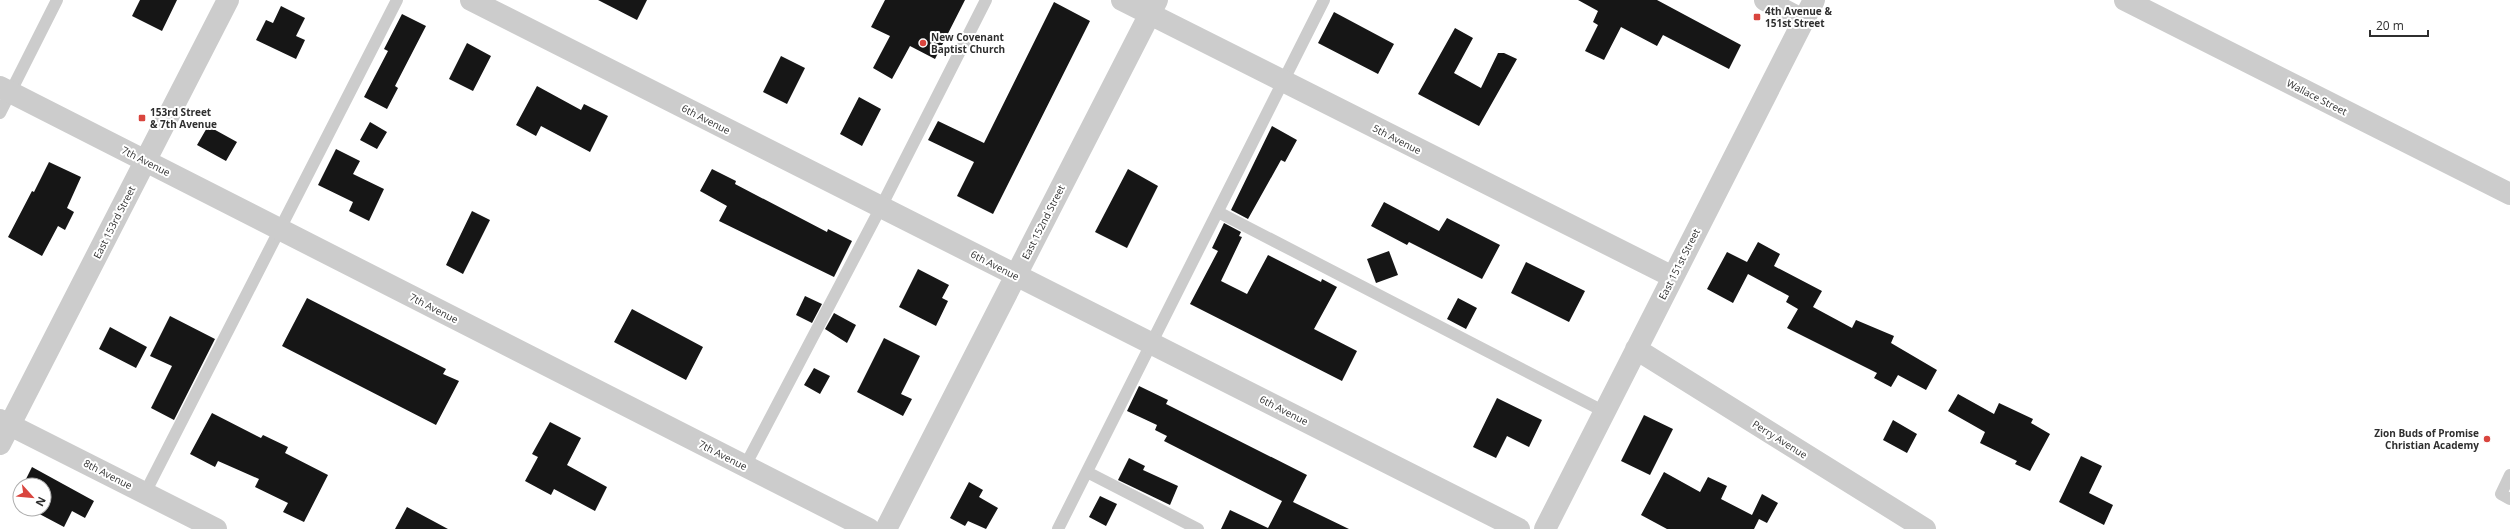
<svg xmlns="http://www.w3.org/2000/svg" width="2510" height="529" font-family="'Open Sans',sans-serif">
	<rect width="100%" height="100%" fill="#fff"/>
	<path fill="#161616" d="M140,0H177L162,31L132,16Z
		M598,0H647L637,20Z
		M885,0H965L935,59L910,46L892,79L873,68L890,36L871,27Z
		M1578,0H1657L1741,45L1729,69L1663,35L1657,46L1621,27L1604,60L1585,51L1598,25L1593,22L1598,11Z
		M1054,2L1090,21L993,214L957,196L974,162L928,140L938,121L984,143Z
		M281,6L305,18L296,36L305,40L296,59L256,40L266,20L273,23Z
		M1334,12L1394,44L1378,74L1318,43Z
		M402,14L426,26L395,86L398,88L387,109L364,97L388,51L384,49Z
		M1455,28L1473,38L1454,73L1481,88L1498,53H1504L1517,59L1479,126L1418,94Z
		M467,43L491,56L473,91L449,79Z
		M781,56L805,68L787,104L763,92Z
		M537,86L581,110L584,104L608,116L590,152L541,126L536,136L516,125Z
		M859,97L881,109L862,146L840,134Z
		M370,122L387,132L377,149L360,140Z
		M208,126L237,142L226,161L197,145Z
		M1272,126L1297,140L1285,162L1281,160L1248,219L1231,210Z
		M336,149L360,161L353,174L384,189L369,221L349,211L353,202L318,185Z
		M49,162L81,177L67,208L74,212L65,230L58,226L42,256L8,237L32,191L34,192Z
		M712,169L736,181L735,184L827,232L828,229L852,241L834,277L719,221L727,206L700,191Z
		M1128,169L1158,186L1127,248L1095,232Z
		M1384,202L1439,231L1447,218L1500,245L1482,279L1409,242L1407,245L1371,226Z
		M472,211L490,220L463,274L446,265Z
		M1224,223L1241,232L1239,236L1242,237L1221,281L1247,294L1268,255L1321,282L1322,279L1337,287L1314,329L1357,351L1342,381L1190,304L1218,251L1212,248Z
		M1758,242L1780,254L1774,266L1822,291L1813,307L1852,328L1856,320L1894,336L1891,343L1937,370L1926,390L1898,375L1891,387L1874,378L1877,373L1787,328L1798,309L1786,302L1789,296L1748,274L1733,303L1707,289L1727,252L1747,262Z
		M1389,251L1398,275L1376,283L1367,259Z
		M1526,262L1585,291L1569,322L1511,293Z
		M918,269L949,285L942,298L948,301L936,326L899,307Z
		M805,296L822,304L812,323L796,315Z
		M307,298L446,369L443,374L459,381L436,425L282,346Z
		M1458,298L1477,308L1466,329L1447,319Z
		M632,309L703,347L686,380L614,342Z
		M834,313L856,325L847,343L825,329Z
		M170,316L215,339L174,420L151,408L172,366L150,356Z
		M110,327L147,347L136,368L99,349Z
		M884,338L920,356L901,394L912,399L903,416L857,392Z
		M814,368L830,376L820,394L804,385Z
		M1139,386L1168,400L1166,404L1307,475L1293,502L1349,529H1221L1230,510L1268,528L1282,501L1164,441L1167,436L1155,430L1157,425L1127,411Z
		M1958,394L1994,414L1999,403L2033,419L2031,423L2050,434L2030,471L2015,464L2017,461L1980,443L1985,432L1948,411Z
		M1497,398L1542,420L1529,447L1507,436L1496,458L1473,447Z
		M212,413L261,438L263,435L288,447L285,453L328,475L304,522L283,512L288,503L255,487L259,479L218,461L215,467L190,454Z
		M1644,415L1673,429L1650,475L1621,461Z
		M1893,420L1917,434L1907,453L1883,440Z
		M550,422L581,438L567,465L607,487L595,511L554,489L551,495L525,481L538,457L532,454Z
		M2081,456L2102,466L2089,493L2113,505L2104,525L2059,502Z
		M1129,458L1145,466L1143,470L1178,486L1170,505L1118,480Z
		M32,467L94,501L85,518L72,511L64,527L30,509H44V485H23Z
		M1664,472L1700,492L1708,477L1727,486L1721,499L1752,515L1762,494L1778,503L1767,523L1759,519L1754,529H1667L1641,515Z
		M969,482L983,490L979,497L998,508L986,529L968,521L965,526L950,518Z
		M20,490V504L14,501Z
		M1100,496L1117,504L1106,526L1089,517Z
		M407,507L448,529H395Z"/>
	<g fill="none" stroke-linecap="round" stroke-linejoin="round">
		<path stroke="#ccc" stroke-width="12" d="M0,113L57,0
			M1218,212L1605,412
			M745,466L881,207L986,0
			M1087,472L1198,529
			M2510,475L2501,494L2510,499
			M145,493L397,0
			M1058,529L1324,0"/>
		<path stroke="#ccc" stroke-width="22" d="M471,0L1519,529
			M1122,0L1673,277
			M1765,0L1803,20
			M2125,0L2510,194
			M0,87L869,529
			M1636,349L1925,529
			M0,420L216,529
			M0,444L228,0
			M886,529L1157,0
			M1545,529L1814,0"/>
	</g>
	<g fill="#d9453e" stroke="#fff" stroke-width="1.5">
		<rect x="1753" y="13" width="8" height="8" rx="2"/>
		<circle cx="923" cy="43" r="4"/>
		<rect x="138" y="114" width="8" height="8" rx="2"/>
		<circle cx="2487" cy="439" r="4"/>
	</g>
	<g text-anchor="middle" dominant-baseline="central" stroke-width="4" stroke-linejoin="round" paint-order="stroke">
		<g font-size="10" font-weight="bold" fill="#2f2f2f" stroke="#fff" text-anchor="start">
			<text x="1765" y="11">4th Avenue &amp;<tspan x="1765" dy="12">151st Street</tspan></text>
			<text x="931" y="37">New Covenant<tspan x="931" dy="12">Baptist Church</tspan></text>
			<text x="150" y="112">153rd Street<tspan x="150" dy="12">&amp; 7th Avenue</tspan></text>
			<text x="2479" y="433" text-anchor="end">Zion Buds of Promise<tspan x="2479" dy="12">Christian Academy</tspan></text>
		</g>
		<g font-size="10" fill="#2f2f2f" stroke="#fff">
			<text transform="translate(2317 97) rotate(27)">Wallace Street</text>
			<text transform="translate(706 119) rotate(27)">6th Avenue</text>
			<text transform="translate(1397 139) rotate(27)">5th Avenue</text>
			<text transform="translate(146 161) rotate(27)">7th Avenue</text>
			<text transform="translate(114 222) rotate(-63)">East 153rd Street</text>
			<text transform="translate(1043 222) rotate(-63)">East 152nd Street</text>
			<text transform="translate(1679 264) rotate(-63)">East 151st Street</text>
			<text transform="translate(995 265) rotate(27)">6th Avenue</text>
			<text transform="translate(434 308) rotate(27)">7th Avenue</text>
			<text transform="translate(1284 410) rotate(27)">6th Avenue</text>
			<text transform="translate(1780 439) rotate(32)">Perry Avenue</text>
			<text transform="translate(723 455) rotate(27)">7th Avenue</text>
			<text transform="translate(108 474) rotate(27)">8th Avenue</text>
		</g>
	</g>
	<g transform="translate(32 497) rotate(117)"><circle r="19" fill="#ffffff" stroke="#acacac"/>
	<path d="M0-3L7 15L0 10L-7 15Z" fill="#d9453e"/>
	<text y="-6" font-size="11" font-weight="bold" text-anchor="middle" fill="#2f2f2f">N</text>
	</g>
	<path d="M2370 30v6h58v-6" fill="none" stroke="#2f2f2f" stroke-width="2"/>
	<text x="2376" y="30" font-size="12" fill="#2f2f2f" stroke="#ffffff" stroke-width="3" paint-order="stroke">20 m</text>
</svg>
